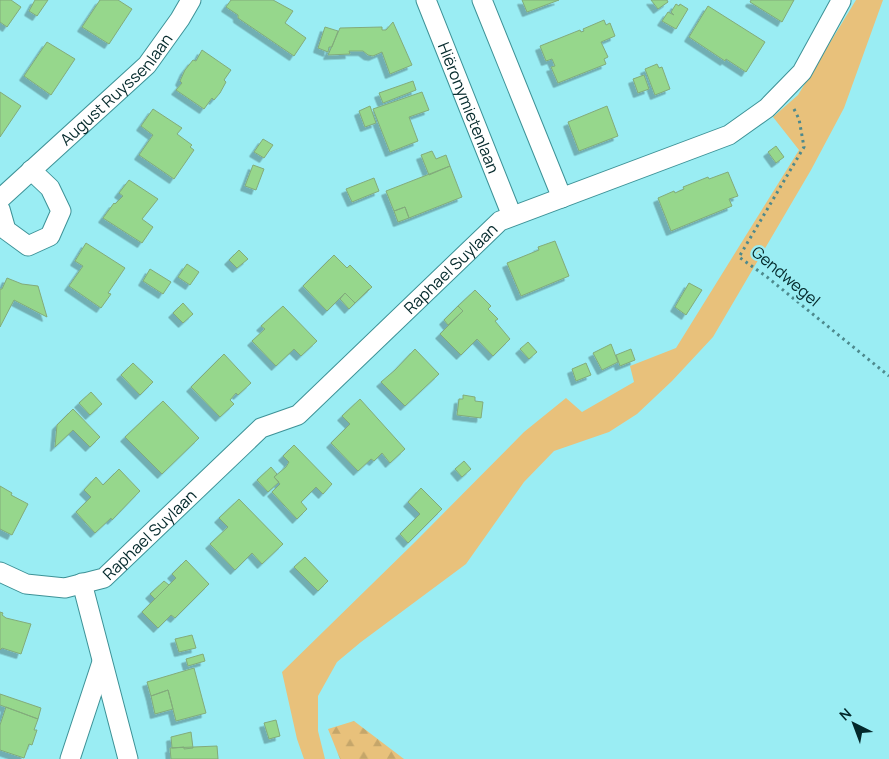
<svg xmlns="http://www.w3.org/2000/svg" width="889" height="759" font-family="Manrope,sans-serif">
	<defs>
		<pattern id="forest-firs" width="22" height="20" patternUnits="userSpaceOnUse" patternTransform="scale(1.25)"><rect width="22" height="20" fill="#e8c17b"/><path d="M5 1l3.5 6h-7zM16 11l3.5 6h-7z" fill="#c5a66a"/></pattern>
		<filter id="shadow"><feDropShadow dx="-4.5" dy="4.5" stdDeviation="0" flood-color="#0004"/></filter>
	</defs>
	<rect width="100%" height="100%" fill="#9aedf3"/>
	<path fill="#e8c17b" d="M856,0H883L844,108L811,170L713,337L672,381L637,414L609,432L554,451L524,482L466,564L361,642L337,662L318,696V731L325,759H304L297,739L282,672L415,542L524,432L566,398L582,412L634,382L630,366L676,348L799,150L773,117L798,95Z"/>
	<path fill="url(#forest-firs)" d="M354,721L404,759H340L328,729Z"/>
	<path fill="#96d78c" stroke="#82ab7b" filter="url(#shadow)" d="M0,0H11L21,7L7,27L0,22Z
		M35,0H48L37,16L29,11Z
		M100,0H118L132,9L109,44L82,27Z
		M231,0H273L293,11L285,23L306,38L294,56L238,18V15L226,7Z
		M522,0H559L527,12Z
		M651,0H667L668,2L658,9Z
		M751,0H794L782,22L750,2Z
		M676,4L679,6L680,4L688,9L676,29L662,21L668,12L674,15L671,12Z
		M708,6L765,42L746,72L726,59L725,61L689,37Z
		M604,20L606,25L610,23L615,36L601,42L608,57L604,59L606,64L558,83L551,67L555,66L552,59L546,61L540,46L580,30L581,32L584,31L583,29Z
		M393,22L412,65L390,74L382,52L373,56L368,55L363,51H349L350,54L328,55L340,28L382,27V30H386Z
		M325,27L338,31L332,47H329L328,52L318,48Z
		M47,42L75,59L51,95L24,76Z
		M202,50L231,70L224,80L226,82L220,93L214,100L212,98L204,109L176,90L182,83L180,81L185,70L193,60L196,61Z
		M657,64L659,68L662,67L670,89L655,95L645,69Z
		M644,75L649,89L638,93L633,79Z
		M413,81L416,90L383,103L379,93Z
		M0,92L21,106L0,137Z
		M422,92L429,110L409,117L418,141L390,152L373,109Z
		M370,106L376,123L365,127L359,111Z
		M607,106L618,136L579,151L568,122Z
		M153,109L182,128L177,134L192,145L190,147L194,150L174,179L139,155L153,135L141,126Z
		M263,139L273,145L264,158L254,152Z
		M776,146L784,157L776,163L768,152Z
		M432,151L436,159L446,155L450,166L429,175L421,155Z
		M253,165L264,169L256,190L245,186Z
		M450,166L462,197L409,218L405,207L394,211L386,191Z
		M728,172L738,196L729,199L732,206L671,231L658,198L674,191L675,193L684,189L683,187L708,177L709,179Z
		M374,178L379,191L352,202L346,189Z
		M129,180L158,199L142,219L153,227L142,243L103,218L114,203L115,204L123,196L119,193Z
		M405,207L409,218L398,222L394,211Z
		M555,241L569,276L521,296L507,263L539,250L538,247Z
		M86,243L125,268L108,293L111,294L101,308L69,286L83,266L75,261Z
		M239,250L248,259L237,268L229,260Z
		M334,255L347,268L350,265L372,287L355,303L345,293L327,311L303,286Z
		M187,264L199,272L190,285L178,277Z
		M150,269L171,282L163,294L143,281Z
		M7,278L22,284L38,286L47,317L14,300L0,327V289H2Z
		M689,283L702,290L686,315L675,307Z
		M369,289L349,309L340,299L345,293L355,303Z
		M475,290L491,306L488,309L498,319L495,321L510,339L493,356L477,339L461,355L440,334L463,311L458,306Z
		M183,303L193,314L183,323L173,313Z
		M283,306L317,341L301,356L294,349L276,366L252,341L265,329L261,326Z
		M458,306L463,311L448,325L444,320Z
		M528,342L537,352L529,359L520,349Z
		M611,344L618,362L602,370L593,353Z
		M415,349L439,374L405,406L381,382L395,370Z
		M631,349L635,360L620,366L616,355Z
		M224,354L251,383L238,395L236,393L230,400L234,404L220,417L191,387Z
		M133,363L153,382L140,395L121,375Z
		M586,363L591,375L576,381L572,369Z
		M91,392L102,404L90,415L79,403Z
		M463,395L475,397V401L483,402L481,418L457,415L459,399H463Z
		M360,399L405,449L390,463L382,453L374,461L371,459L358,471L331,443L350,424L342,416Z
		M163,401L199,438L162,474L125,437Z
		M73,409L100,437L90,447L73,430L55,447L57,425Z
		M294,445L332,484L323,494L316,487L301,502L307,509L297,519L272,492L280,484L274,477L286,467L289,462L283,456Z
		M464,461L471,469L462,477L455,469Z
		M271,467L277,474L274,477L279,482L268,492L257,480Z
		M119,469L140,491L112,520L111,518L95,533L76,512L91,497L84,490L96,477L103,485Z
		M0,486L12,493L11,495L28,504L12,535L0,529Z
		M421,488L442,509L408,543L400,534L420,514L408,502Z
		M239,499L283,544L262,564L252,553L235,570L210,544L228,527L219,518Z
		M305,557L328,581L318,591L294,567Z
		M186,560L209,584L175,618L171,615L158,628L142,612L176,578L172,574Z
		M164,581L169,585L155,599L150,594Z
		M0,612L3,613L2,615L6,618L31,624L21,654L2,648L0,650Z
		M192,635L196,648L179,652L175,639Z
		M203,654L205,661L188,666L186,659Z
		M194,668L206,713L176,721L168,690L151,696L147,682Z
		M168,690L173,709L155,714L151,696Z
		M0,694L41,708L38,719L0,705Z
		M6,707L38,719L34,730H37L32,745L29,744L24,758L0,750V725Z
		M276,720L280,736L269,739L264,723Z
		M191,732L193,748L184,749V747L172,748L171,737Z
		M217,746L218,759H171L170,748Z"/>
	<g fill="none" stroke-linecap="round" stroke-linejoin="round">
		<defs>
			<g id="street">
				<path id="s1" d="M426,0L512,216"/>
				<path d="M482,0L562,198"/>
				<path id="s2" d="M0,199L147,65L180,19L191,0"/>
				<path d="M0,209L6,230L28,246L50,236L61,211L50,188L31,170"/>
				<path id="s3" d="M0,572L26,584L65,588L104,578L261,428L298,415L500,221L729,135L767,108L802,72L841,1"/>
				<path d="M82,583L128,759"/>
				<path d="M70,759L102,662"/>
			</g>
		</defs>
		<use href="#street" stroke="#3d9297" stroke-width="21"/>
		<path stroke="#4d898d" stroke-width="3" stroke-dasharray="2.5 4" stroke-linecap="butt" d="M794,109L799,119L804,147L739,257L767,277L889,376"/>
		<use href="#street" stroke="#fff" stroke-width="19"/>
	</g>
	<g text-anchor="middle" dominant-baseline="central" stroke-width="4.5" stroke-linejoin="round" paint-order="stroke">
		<g font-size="16" fill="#03282a" stroke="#9aedf3">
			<text stroke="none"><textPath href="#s2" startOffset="160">August Ruyssenlaan</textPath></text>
			<text stroke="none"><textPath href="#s1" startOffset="116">Hiëronymietenlaan</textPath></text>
			<text stroke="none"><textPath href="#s3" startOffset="576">Raphael Suylaan</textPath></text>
			<text transform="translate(786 276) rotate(40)">Gendwegel</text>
			<text stroke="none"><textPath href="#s3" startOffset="171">Raphael Suylaan</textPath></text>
		</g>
	</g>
	<g transform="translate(854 724) rotate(318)" stroke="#9aedf3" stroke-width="4" paint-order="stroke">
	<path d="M0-4L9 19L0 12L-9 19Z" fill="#03282a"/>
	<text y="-8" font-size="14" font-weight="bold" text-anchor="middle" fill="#03282a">N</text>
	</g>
</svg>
